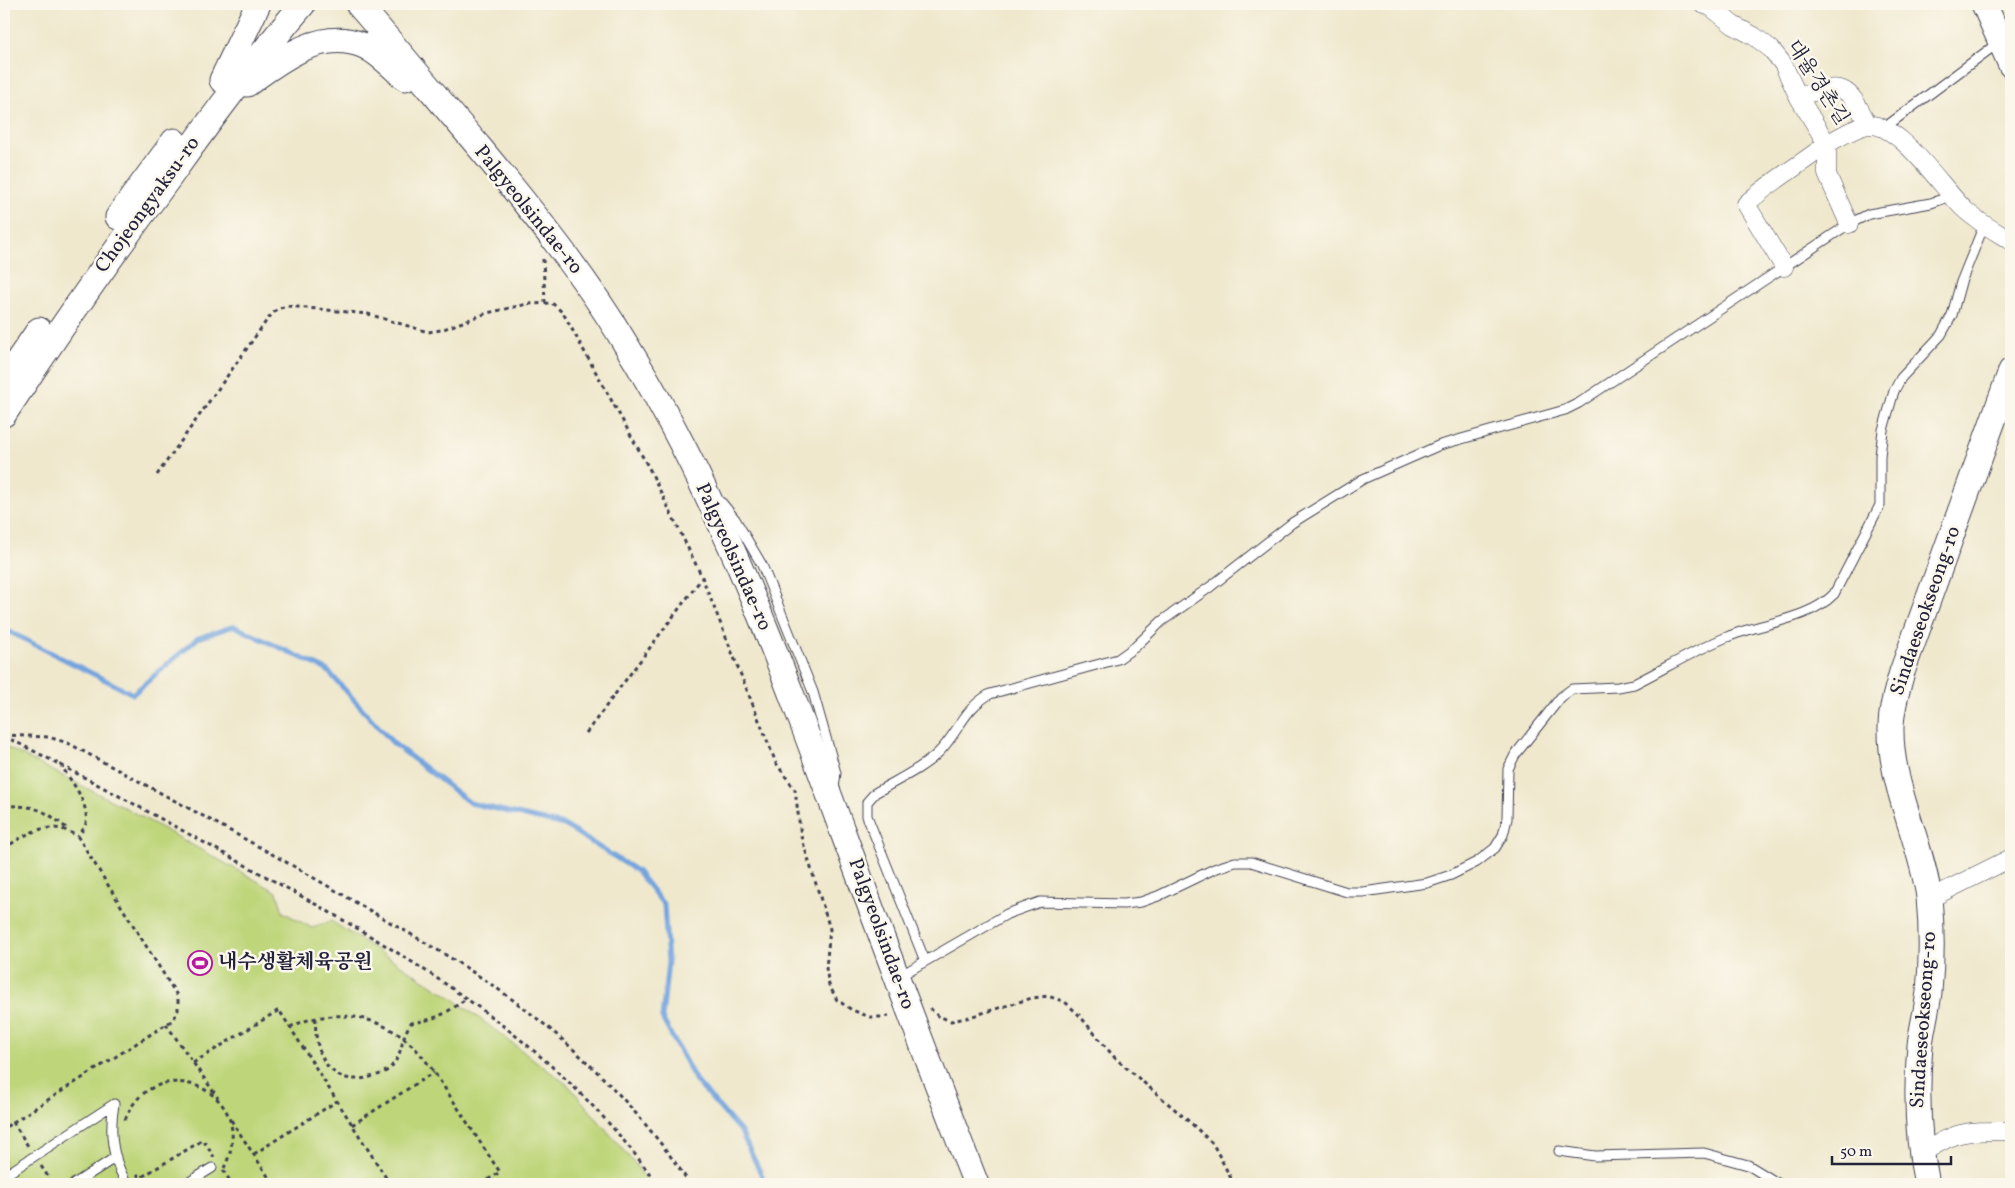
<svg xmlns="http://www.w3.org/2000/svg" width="2015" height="1188" font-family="Vollkorn,'Noto Serif KR',serif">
	<rect width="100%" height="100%" fill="#fbf7ec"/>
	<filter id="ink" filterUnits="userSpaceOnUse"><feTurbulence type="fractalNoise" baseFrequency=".02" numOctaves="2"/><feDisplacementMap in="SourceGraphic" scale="10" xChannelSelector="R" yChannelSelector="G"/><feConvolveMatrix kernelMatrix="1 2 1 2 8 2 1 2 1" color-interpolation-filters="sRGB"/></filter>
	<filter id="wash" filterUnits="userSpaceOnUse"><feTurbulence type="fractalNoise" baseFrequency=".0096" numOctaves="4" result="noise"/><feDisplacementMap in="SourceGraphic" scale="20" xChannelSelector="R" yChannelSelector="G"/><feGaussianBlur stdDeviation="1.12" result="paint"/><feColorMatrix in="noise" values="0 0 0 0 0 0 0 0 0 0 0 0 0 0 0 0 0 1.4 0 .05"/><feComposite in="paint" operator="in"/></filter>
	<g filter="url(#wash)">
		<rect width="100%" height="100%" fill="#efe8cd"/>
		<path fill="#bed579" stroke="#707c5a" d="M4,746L122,806L277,892L283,912L312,928L331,921L451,997L569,1086L636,1165L649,1184H4Z"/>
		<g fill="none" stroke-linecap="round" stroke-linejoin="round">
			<path stroke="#74a4de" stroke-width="5" d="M4,629L133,694L198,638L234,626L327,670L393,743L470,803L564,825L637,871L664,905L668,962L662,1018L696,1081L741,1132L766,1184"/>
		</g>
	</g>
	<g filter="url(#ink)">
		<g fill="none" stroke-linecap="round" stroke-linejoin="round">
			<defs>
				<path id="lane" d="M1884,128L1998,43
					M722,503L735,519L762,565L813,692L836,773L834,788
					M925,961L867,816V802L875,793C895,781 920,770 937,754C959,733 962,710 990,694L1118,659L1135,647L1162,621L1210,587L1292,523L1363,479L1440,445L1565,410L1579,403L1849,224L1869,214L1931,203L1951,196
					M898,977L1007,914L1040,902L1124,904L1141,902L1158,896L1214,869L1235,862H1251L1347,892H1363L1427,883L1451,875L1477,862L1495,848L1503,835L1507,819L1508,769L1515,755L1561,697L1572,689L1618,687L1634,684C1664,669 1695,650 1727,637C1760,623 1809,620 1834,594L1880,505V456L1883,430L1894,391L1901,378L1941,335L1952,315L1961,282L1984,225
					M114,1104C109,1132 112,1159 127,1184
					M1559,1151L1595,1156L1704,1153L1748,1165L1779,1184
					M4,1176L114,1104
					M74,1184L116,1157
					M186,1184L212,1168"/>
				<path id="street" d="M1702,4L1711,7L1733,25L1754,36L1771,49L1783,64L1798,96L1827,144C1838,138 1857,126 1869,125C1900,123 1942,188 1964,209C1978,222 1995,231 2011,241
					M1798,96C1843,84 1846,81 1868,125
					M1827,144V174L1849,224
					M1784,267L1746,204C1771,181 1800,165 1827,144
					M1929,899L2011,858
					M1920,1155C1957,1129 1968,1131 2011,1131"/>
				<path id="secondary" d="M358,4C399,51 439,100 480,148C532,211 583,273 625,343C719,495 781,664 842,830C886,949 930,1067 976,1184
					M1984,4L2011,65
					M222,80L258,4
					M247,84C279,61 320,28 362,45C378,51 392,67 405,78
					M118,217L174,141
					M4,381L39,330
					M4,414C57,333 113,253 171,175C213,116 256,59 303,4
					M1927,1184C1917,1138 1916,1092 1920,1045C1922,1027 1927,1010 1929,992C1932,961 1932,929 1929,897C1921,840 1890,786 1891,728C1891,709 1897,690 1902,672L2011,371"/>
			</defs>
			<use href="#lane" stroke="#414051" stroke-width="11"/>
			<use href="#street" stroke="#414051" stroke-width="19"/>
			<use href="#secondary" stroke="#414051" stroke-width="27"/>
			<path stroke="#414051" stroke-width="3" stroke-dasharray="4 4" stroke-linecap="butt" d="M543,259L545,302
				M157,475L267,320L277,309L287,306L368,314L428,332L441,330L487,313L528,304L552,303L563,313L650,470L702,577L776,763L795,790L801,836L830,929L826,968L829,985L837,1000L852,1010L870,1017H885L891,1015
				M586,733L702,578
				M4,735L48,737L68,743C162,794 257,844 350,899C396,926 444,952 489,983C567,1036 638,1106 690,1184
				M4,736C82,775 158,817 234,859C391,945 553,1035 657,1184
				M60,764C71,781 89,802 86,823C85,828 81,832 78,837
				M4,806C32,805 45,809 66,828
				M4,849C28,832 51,818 78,837L178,997V1010L173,1020L4,1128
				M930,1008L938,1016L951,1021L966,1018L1032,998L1048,996L1065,1002L1079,1015L1115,1058L1192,1124L1213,1144L1234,1184
				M316,1018C313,1049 327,1086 366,1078C374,1076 384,1074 390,1068C404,1054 400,1038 411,1023C436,1020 447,1013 467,998
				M166,1024L218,1098
				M290,1027C335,1005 389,1016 421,1055C433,1069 443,1086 454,1102C469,1125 484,1149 500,1172L481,1184
				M193,1063L279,1010L390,1184
				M125,1120C152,1047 263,1089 224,1168
				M231,1120L273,1184
				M13,1122L28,1146
				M352,1125L434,1072
				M254,1154L337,1101
				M41,1166L53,1184
				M223,1170L232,1184
				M137,1174L140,1178L203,1140L214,1157"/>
			<use href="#lane" stroke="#fff" stroke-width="9"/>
			<use href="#street" stroke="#fff" stroke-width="18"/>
			<use href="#secondary" stroke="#fff" stroke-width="25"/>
		</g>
	</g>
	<defs>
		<symbol id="stadium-ring" viewBox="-11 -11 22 22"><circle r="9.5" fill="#fbf7ec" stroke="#b5179e" stroke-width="1.5"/><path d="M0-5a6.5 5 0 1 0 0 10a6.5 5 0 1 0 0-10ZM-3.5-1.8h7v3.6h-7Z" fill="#b5179e"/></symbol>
	</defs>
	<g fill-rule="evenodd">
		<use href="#stadium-ring" x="186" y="949" width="28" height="28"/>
	</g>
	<g text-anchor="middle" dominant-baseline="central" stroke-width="5" stroke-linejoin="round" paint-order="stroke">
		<g font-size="20" fill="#22223b" stroke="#fbf7ec">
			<text transform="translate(1817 83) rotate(57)">대율경촌길</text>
			<text transform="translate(148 205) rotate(-54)">Chojeongyaksu-ro</text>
			<text transform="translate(528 210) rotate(51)">Palgyeolsindae-ro</text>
			<text transform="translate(733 557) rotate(66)">Palgyeolsindae-ro</text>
			<text transform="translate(1926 611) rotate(-71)">Sindaeseokseong-ro</text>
			<text transform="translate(881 934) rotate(70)">Palgyeolsindae-ro</text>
			<text transform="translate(1924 1020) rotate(-86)">Sindaeseokseong-ro</text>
		</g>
		<g font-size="20" font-weight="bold" fill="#22223b" stroke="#fbf7ec" text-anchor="start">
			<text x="218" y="963">내수생활체육공원</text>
		</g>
	</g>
	<rect width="2015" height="1188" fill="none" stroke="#fbf7ec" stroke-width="20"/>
	<path d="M1832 1156v8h119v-8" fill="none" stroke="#22223b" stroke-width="2.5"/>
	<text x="1840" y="1156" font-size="15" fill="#22223b" stroke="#fbf7ec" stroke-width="4" paint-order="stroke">50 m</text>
</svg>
